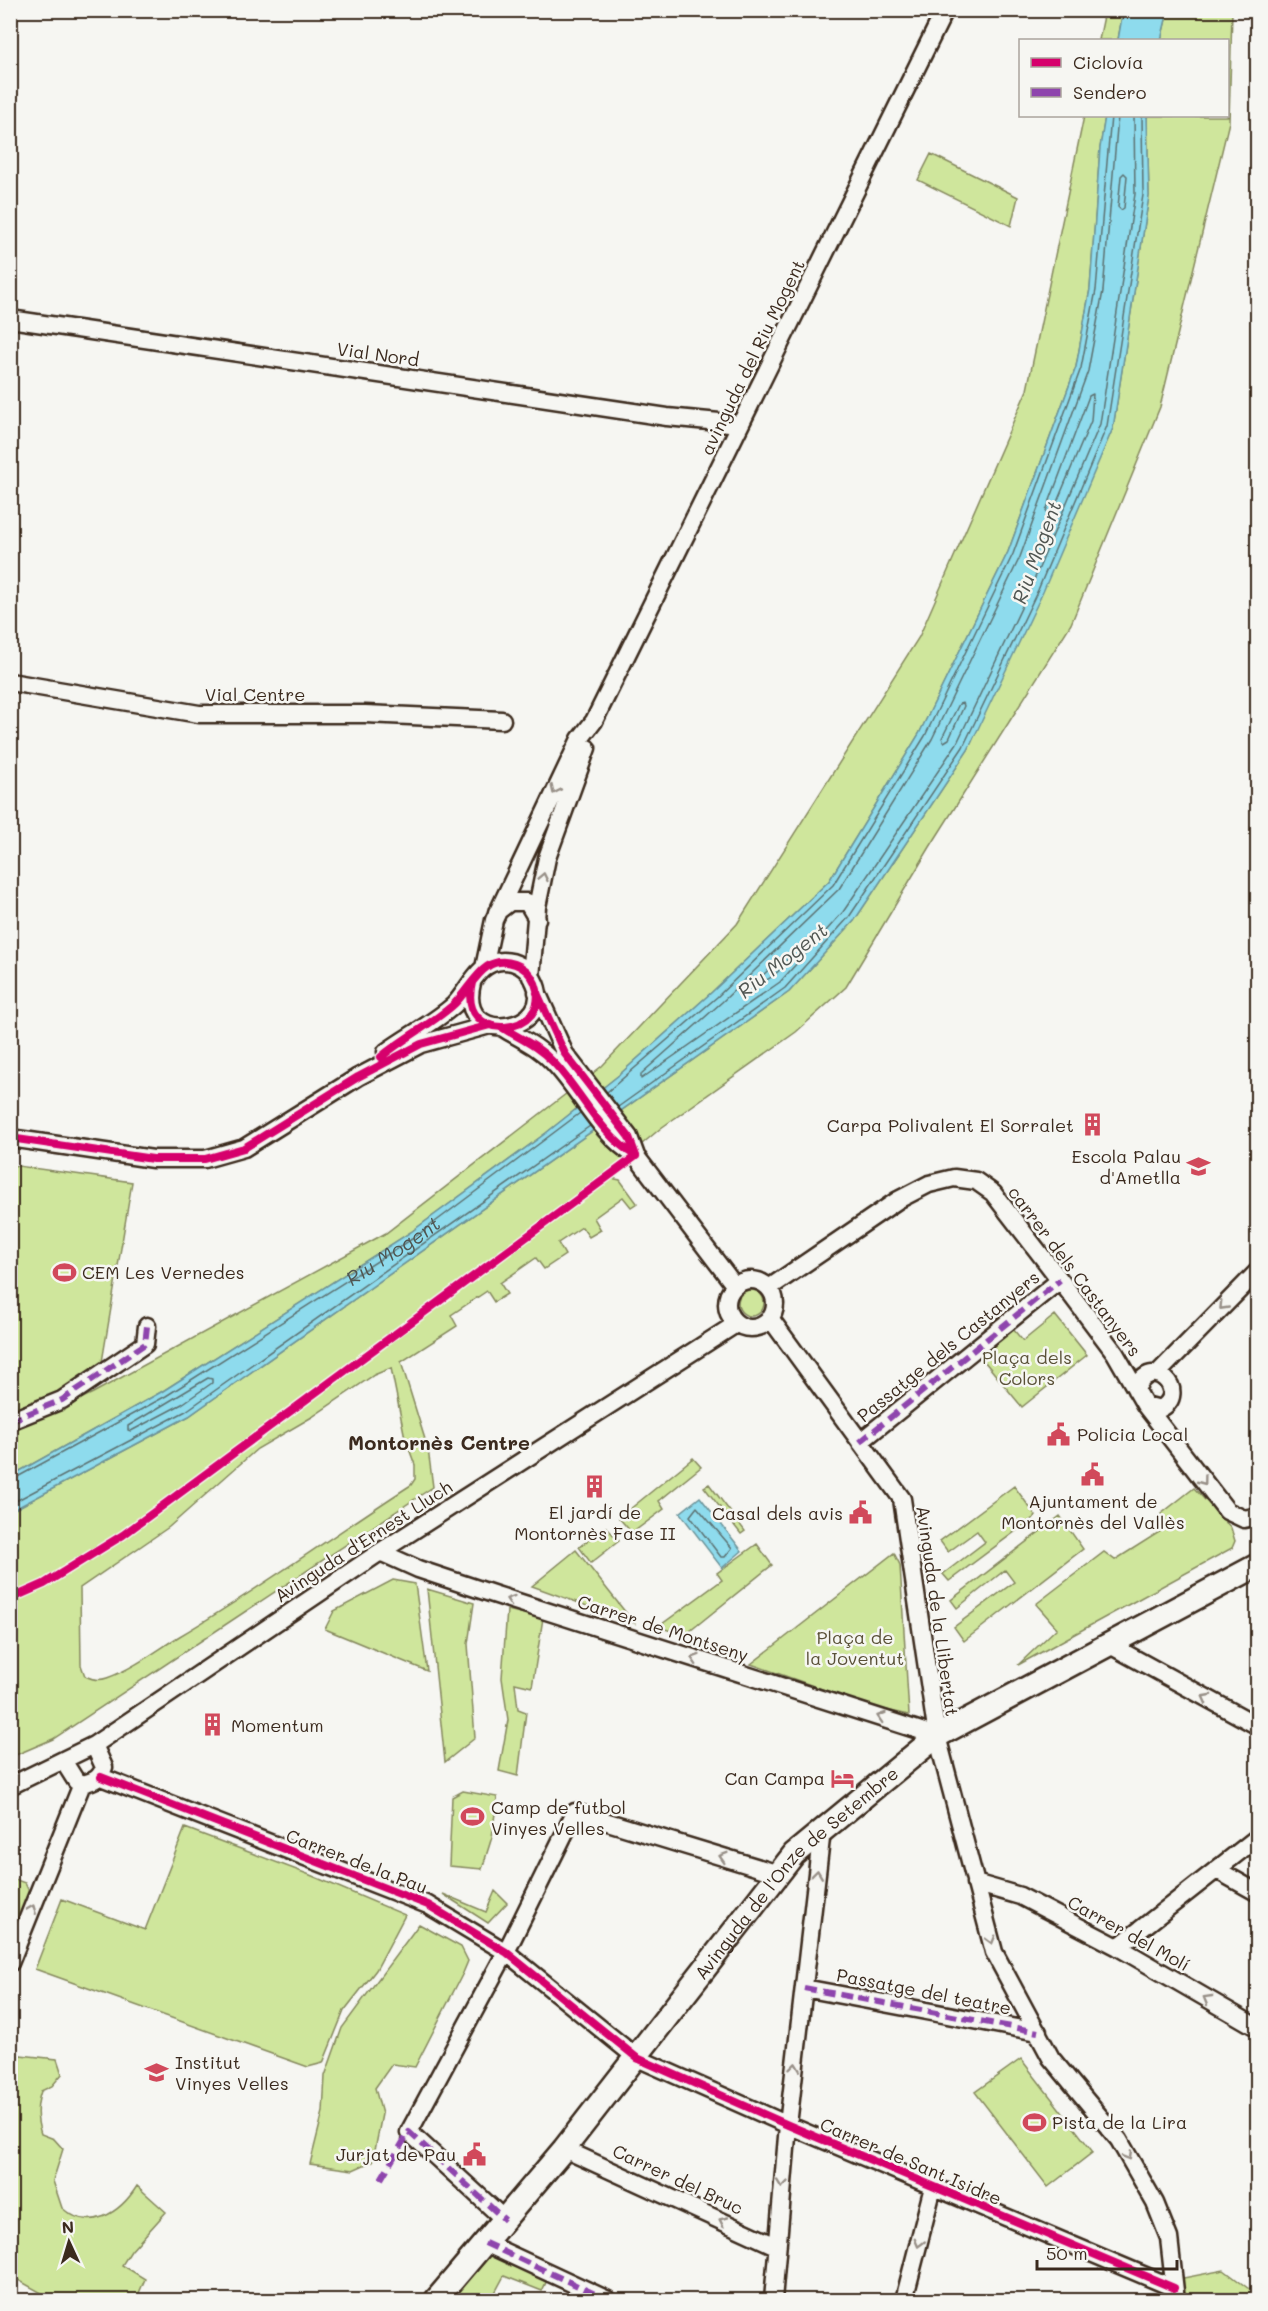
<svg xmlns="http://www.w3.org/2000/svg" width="1268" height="2311" font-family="Mali,sans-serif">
	<rect width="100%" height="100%" fill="#f6f6f2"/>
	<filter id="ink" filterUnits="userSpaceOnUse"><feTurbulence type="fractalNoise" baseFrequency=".0167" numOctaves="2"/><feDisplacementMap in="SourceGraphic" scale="12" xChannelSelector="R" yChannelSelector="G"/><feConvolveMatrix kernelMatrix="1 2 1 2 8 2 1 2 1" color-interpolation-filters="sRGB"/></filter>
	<g filter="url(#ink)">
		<path fill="#cfe69c" stroke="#85885d" stroke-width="1.5" fill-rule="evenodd" d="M1105,11H1123L1118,40H1099Z
			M1168,11H1232L1229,122L1160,407L1071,624L930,847L846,987L796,1032L661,1128L590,1188L606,1177L620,1180L637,1203L631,1207L623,1197L594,1218L601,1230L589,1237L582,1227L558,1243L565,1255L544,1269L536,1258L500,1283L507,1294L494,1302L487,1291L451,1315L457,1326L401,1362L428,1449L433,1487L53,1739L11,1757V1511L189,1416L789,992L854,921L968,750L1113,428L1149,196L1147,116H1228V40H1161ZM527,1234L528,1235L392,1335ZM391,1368L405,1438L415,1465V1479L411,1485C333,1535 259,1590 178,1637C156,1651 132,1669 107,1678C99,1681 93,1680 85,1676L81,1665L80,1588L169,1527L257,1449L312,1417L374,1375Z
			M1084,116H1105L1100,148L1090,289L1076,367L1008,552L919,734L829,881L712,992L619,1075L546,1133L411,1232L163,1391L11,1476V1165L132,1182L102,1362L59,1409L93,1393L386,1233L602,1066L737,924L919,637L1027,390Z
			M931,154L1018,197L1011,226L918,180Z
			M738 1303a13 13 0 1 1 26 0a13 13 0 1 1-26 0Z
			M1055,1315L1087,1355L1022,1407L980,1356L1013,1329L1023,1341Z
			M693,1458L701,1467L659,1501L664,1509L632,1533L619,1518Z
			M709,1484L745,1531L741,1534L704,1487Z
			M1014,1486L1036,1516L949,1581L943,1574L985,1542L977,1531L948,1552L940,1541Z
			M1194,1488L1231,1528L1235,1541L1232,1548L1018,1665L1057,1628L1036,1604L1104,1552L1115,1560L1161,1531L1166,1524L1161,1514Z
			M1060,1516L1083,1549L964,1641L954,1627L1014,1582L1005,1570L957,1608L951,1600Z
			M606,1527L619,1541L591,1563L579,1547Z
			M757,1544L772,1565L685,1635L658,1627L722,1580L717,1573Z
			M576,1550L634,1623L532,1586Z
			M894,1553L900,1565L909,1715L873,1707L751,1664Z
			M393,1580L415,1584L427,1671L325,1629L334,1611Z
			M427,1589L474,1603L468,1644L475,1738L445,1762Z
			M507,1610L543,1618L532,1687L515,1683L518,1709L526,1712L518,1776L499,1771L508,1720L502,1678Z
			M463,1791L497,1797L492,1837L482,1869L449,1866L452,1797Z
			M185,1828L310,1875L405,1915L376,1970L344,2011L323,2063L308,2067L35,1969L62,1899L145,1930Z
			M11,1878L25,1883L32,1898L11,1951Z
			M495,1891L507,1903L488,1923L443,1894L486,1912Z
			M419,1924L461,1947L468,1961L463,1973L415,2067L392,2064L375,2088L382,2114L373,2161L353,2170L310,2164L323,2112L325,2076L342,2028Z
			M11,2054L57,2059L62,2074L52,2086L41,2091C36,2107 36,2118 41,2134L54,2139L63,2149L53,2181L62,2208C90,2233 120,2213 137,2186L166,2212L131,2251L122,2265L145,2279L136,2300H54L11,2276Z
			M1021,2059L1093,2152L1048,2187L975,2092Z
			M488,2250L548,2278L542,2291L504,2276L491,2300H443Z
			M1224,2270L1257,2295V2300H1176L1173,2280Z"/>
		<path fill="#8edbed" stroke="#6d949a" stroke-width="1.5" d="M1123,11H1168L1161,40H1118Z
			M1105,116H1147L1149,196L1113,428L1043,592L968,750L854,921L789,992L189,1416L11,1511V1476L163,1391L411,1232L546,1133L619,1075L712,992L829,881L919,734L1008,552L1076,367L1090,289L1100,148Z
			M700,1497L742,1551L722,1568L680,1513Z"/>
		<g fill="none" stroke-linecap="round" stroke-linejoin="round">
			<g stroke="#5c7171" stroke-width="1.5">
				<path d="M1118,116L1103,291L1088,371L1020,557L932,739L839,889L722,1002L641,1074V1079L780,982L843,912L957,743L1031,587L1100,424L1135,194L1134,116"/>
				<path d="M1124,173L1127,176L1124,208L1121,210L1118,207L1121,176Z"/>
				<path d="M1093,394L1091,421L1052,514L1048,515L1046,511L1089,396Z"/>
				<path d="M963,703L964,706L949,739L944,742L942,738L959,704Z"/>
				<path d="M785,954L789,955C787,965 771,980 761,982V977Z"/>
				<path d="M607,1092L717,997L833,885L925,736L1013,554L1081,368L1096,290L1111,116"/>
				<path d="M618,1107L785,988L849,917L963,747L1038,590L1107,426L1143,195L1142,116"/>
				<path d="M208,1378L212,1379V1383L182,1404L131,1431L128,1430V1426Z"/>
				<path id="s1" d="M10,1481L166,1396L415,1237L580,1113"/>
				<path d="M10,1504L186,1411L590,1126"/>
				<path d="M697,1507L732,1548L725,1557H721L690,1516Z"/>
			</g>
			<defs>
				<path id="street" d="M10,319L667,417L740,424
					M10,682L199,714H365L502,720
					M497,912L510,902H527L537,919
					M484,968L494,920L580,739L594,721L945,10
					M531,977L537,907L547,858L587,748
					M537,992L565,1054L629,1137L636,1156L735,1286
					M503,1028C521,1039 538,1046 553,1062C582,1092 599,1134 636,1156
					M386,1052C408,1036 434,1023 454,1005C469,990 478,961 503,961C516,961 527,968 533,979C562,1031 455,1051 472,983
					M10,1138L153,1159H205L244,1148L358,1077L421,1044L490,1025
					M727 1304a24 24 0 1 1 48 0a24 24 0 1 1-48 0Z
					M769,1288L898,1200L929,1184L954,1178L976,1181L993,1193L1060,1280L1115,1353L1145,1405L1227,1511L1244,1519L1258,1516
					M770,1318L902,1499L937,1736L994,1952L1051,2058L1119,2140L1155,2203L1169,2238L1176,2300
					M1158,1373L1258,1271
					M1136,1390C1151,1351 1191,1393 1160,1409L1145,1405
					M10,1421L62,1400L145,1344L147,1326
					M860,1442L1060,1280
					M380,1552L418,1569L493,1594L937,1736
					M1110,1645L1258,1726
					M64,1762L76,1781L82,1784C94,1781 100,1779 104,1767L94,1745
					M101,1777L428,1905L506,1952L637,2058L788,2125L1174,2288
					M10,1786L94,1745L380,1552L736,1324
					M1217,1870L1258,1893
					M975,1883L1020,1896L1118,1947L1258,2028
					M1118,1947L1258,1837
					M10,1963L82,1784
					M804,1988L1038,2032
					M564,2149L776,2246
					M505,2220L409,2132L506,1952L575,1812L779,1874
					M485,2243L608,2300
					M773,2300L788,2125L822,1830
					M904,2300L933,2187"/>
				<g id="secondary">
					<path id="s2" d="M436,2300L564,2149L794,1854L937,1736L1258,1565"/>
				</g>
			</defs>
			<use href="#street" stroke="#3b2a1e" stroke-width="21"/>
			<use href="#secondary" stroke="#3b2a1e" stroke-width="27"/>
			<use href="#street" stroke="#f6f6f2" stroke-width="16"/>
			<use href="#secondary" stroke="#f6f6f2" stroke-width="22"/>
			<path stroke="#8e44ad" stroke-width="6" stroke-dasharray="12 6" stroke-linecap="butt" d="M10,1421L62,1400L145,1344L147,1326
				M860,1442L1060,1280
				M804,1988L1038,2032
				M381,2179L409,2132L505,2220
				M485,2243L608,2300"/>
			<defs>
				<path id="cycleway" d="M537,993L565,1054L629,1137L636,1156
					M503,1028C521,1039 538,1046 553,1062C582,1092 599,1134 636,1156
					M381,1057C404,1038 430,1025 452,1006C472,989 482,952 515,964C524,967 531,974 535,983C555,1036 456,1047 472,983
					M10,1138L153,1159H205L244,1148L358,1077L421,1044L490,1025
					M10,1599L44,1584L123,1535L636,1156
					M101,1777L428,1905L506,1952L637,2058L788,2125L1174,2288"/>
			</defs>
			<use href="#cycleway" stroke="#f6f6f2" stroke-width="11"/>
			<use href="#cycleway" stroke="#d6006c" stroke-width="8"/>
		</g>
		<defs><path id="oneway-chevron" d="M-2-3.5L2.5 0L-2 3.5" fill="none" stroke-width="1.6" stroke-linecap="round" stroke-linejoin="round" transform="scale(1.5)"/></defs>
		<g stroke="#989088">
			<use href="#oneway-chevron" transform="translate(555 790) rotate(115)"/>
			<use href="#oneway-chevron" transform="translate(543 877) rotate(-78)"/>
			<use href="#oneway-chevron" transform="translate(1223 1306) rotate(134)"/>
			<use href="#oneway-chevron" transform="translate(1203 1481) rotate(53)"/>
			<use href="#oneway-chevron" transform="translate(510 1600) rotate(-162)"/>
			<use href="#oneway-chevron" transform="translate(695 1659) rotate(-162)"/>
			<use href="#oneway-chevron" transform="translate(1206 1698) rotate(-152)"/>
			<use href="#oneway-chevron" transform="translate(881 1717) rotate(-162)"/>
			<use href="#oneway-chevron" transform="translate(723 1857) rotate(-163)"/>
			<use href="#oneway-chevron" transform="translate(817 1874) rotate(-83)"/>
			<use href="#oneway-chevron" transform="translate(32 1909) rotate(-68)"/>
			<use href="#oneway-chevron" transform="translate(991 1940) rotate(74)"/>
			<use href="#oneway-chevron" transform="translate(1207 1999) rotate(-150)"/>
			<use href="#oneway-chevron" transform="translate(795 2067) rotate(-83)"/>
			<use href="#oneway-chevron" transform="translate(1128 2156) rotate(60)"/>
			<use href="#oneway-chevron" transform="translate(782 2184) rotate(96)"/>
			<use href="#oneway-chevron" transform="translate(723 2221) rotate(-155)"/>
			<use href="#oneway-chevron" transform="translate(919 2243) rotate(105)"/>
		</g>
	</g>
	<defs>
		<symbol id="building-bare" viewBox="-9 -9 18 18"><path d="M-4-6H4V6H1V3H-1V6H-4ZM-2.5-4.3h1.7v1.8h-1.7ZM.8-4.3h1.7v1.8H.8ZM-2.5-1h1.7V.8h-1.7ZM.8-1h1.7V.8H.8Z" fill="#d1495b" stroke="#f6f6f2" stroke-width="2.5" paint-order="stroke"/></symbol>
		<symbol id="school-bare" viewBox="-9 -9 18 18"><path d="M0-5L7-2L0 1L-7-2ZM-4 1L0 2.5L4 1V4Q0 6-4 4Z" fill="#d1495b" stroke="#f6f6f2" stroke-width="2.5" paint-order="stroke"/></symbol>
		<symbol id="stadium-bare" viewBox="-9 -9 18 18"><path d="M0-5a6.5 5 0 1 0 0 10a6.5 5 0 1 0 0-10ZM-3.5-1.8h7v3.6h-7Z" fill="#d1495b" stroke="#f6f6f2" stroke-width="2.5" paint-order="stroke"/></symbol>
		<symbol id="civic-bare" viewBox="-9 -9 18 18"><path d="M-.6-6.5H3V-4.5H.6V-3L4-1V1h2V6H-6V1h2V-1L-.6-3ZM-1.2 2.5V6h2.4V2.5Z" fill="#d1495b" stroke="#f6f6f2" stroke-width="2.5" paint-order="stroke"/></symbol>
		<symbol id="hotel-bare" viewBox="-9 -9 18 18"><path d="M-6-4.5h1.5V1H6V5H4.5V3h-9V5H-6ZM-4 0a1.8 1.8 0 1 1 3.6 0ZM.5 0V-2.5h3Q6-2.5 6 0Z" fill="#d1495b" stroke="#f6f6f2" stroke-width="2.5" paint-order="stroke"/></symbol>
	</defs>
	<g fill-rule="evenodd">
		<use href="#building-bare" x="1076" y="1108" width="33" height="33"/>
		<use href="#school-bare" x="1182" y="1150" width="33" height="33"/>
		<use href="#stadium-bare" x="48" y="1256" width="33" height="33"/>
		<use href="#civic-bare" x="1042" y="1418" width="33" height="33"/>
		<use href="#civic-bare" x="1076" y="1458" width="33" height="33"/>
		<use href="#building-bare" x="578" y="1470" width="33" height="33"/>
		<use href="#civic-bare" x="844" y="1496" width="33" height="33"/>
		<use href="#building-bare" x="196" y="1708" width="33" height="33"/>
		<use href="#hotel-bare" x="826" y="1762" width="33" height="33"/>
		<use href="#stadium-bare" x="456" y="1800" width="33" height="33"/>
		<use href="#school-bare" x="140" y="2056" width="33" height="33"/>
		<use href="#stadium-bare" x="1018" y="2106" width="33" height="33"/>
		<use href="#civic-bare" x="458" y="2138" width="33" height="33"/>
	</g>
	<g text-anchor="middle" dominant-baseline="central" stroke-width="5" stroke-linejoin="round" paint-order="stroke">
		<g font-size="18" fill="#3b2a1e" stroke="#f6f6f2">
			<text transform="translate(378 354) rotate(8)">Vial Nord</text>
			<text transform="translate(752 357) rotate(-64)">avinguda del Riu Mogent</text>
			<text x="255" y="694">Vial Centre</text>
			<text transform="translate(1075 1271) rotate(53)">carrer dels Castanyers</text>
			<text transform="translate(948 1346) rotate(-39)">Passatge dels Castanyers</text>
			<text transform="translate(363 1541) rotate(-33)">Avinguda d'Ernest Lluch</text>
			<text transform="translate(938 1611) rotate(82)">Avinguda de la Llibertat</text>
			<text transform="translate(663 1628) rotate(18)">Carrer de Montseny</text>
			<text transform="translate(357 1861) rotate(21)">Carrer de la Pau</text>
			<text stroke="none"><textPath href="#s2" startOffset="560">Avinguda de l'Onze de Setembre</textPath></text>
			<text transform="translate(1129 1933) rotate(29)">Carrer del Molí</text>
			<text transform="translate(924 1991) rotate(11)">Passatge del teatre</text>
			<text transform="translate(911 2161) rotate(23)">Carrer de Sant Isidre</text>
			<text transform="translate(678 2179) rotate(25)">Carrer del Bruc</text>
		</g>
		<g font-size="18" fill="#3b2a1e" stroke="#f6f6f2" text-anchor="start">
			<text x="1074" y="1125" text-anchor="end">Carpa Polivalent El Sorralet</text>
			<text x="1181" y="1156" text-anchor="end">Escola Palau<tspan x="1181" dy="21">d'Ametlla</tspan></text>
			<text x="82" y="1272">CEM Les Vernedes</text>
			<text x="1077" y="1434">Policia Local</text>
			<text x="1093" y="1501" text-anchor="middle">Ajuntament de<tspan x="1093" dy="21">Montornès del Vallès</tspan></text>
			<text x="595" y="1512" text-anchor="middle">El jardí de<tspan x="595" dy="21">Montornès Fase II</tspan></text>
			<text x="843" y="1513" text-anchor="end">Casal dels avis</text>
			<text x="231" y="1725">Momentum</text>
			<text x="825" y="1778" text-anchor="end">Can Campa</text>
			<text x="491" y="1807">Camp de futbol<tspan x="491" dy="21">Vinyes Velles</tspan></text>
			<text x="175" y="2062">Institut<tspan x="175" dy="21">Vinyes Velles</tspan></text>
			<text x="1052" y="2122">Pista de la Lira</text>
			<text x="456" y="2154" text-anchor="end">Jurjat de Pau</text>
		</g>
		<g font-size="18" fill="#595037" stroke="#f6f6f2">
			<text x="1027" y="1357">Plaça dels<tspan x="1027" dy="21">Colors</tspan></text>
			<text x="855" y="1637">Plaça de<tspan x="855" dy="21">la Joventut</tspan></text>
		</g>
		<g font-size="20" font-style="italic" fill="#505652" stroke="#f6f6f2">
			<text transform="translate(1036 552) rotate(-70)">Riu Mogent</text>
			<text transform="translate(782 960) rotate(-38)">Riu Mogent</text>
			<text stroke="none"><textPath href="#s1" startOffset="447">Riu Mogent</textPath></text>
		</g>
		<g font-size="20" font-weight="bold" fill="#3b2a1e" stroke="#f6f6f2">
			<text x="439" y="1442">Montornès Centre</text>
		</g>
	</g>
	<rect width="1268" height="2311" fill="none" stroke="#f6f6f2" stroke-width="36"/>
	<rect x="18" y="18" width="1232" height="2275" fill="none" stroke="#3b2a1e" stroke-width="2" filter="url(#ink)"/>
	<rect x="1019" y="39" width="210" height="78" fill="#f6f6f2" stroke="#aba49d" stroke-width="1.5"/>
	<rect x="1031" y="58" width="30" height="9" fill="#d6006c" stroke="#aba49d" stroke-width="1.5"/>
	<text x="1073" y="69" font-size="18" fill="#3b2a1e">Ciclovía</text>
	<rect x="1031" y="88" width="30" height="9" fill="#8e44ad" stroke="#aba49d" stroke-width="1.5"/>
	<text x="1073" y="99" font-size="18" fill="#3b2a1e">Sendero</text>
	<g transform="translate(69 2242) rotate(356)" stroke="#f6f6f2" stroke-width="4.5" paint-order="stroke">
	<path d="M0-4.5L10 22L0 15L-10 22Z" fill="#3b2a1e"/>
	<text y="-9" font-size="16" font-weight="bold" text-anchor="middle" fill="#3b2a1e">N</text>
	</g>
	<path d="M1037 2260v9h140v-9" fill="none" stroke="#3b2a1e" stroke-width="3"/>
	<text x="1046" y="2260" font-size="18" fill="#3b2a1e" stroke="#f6f6f2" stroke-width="4.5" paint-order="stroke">50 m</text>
</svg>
